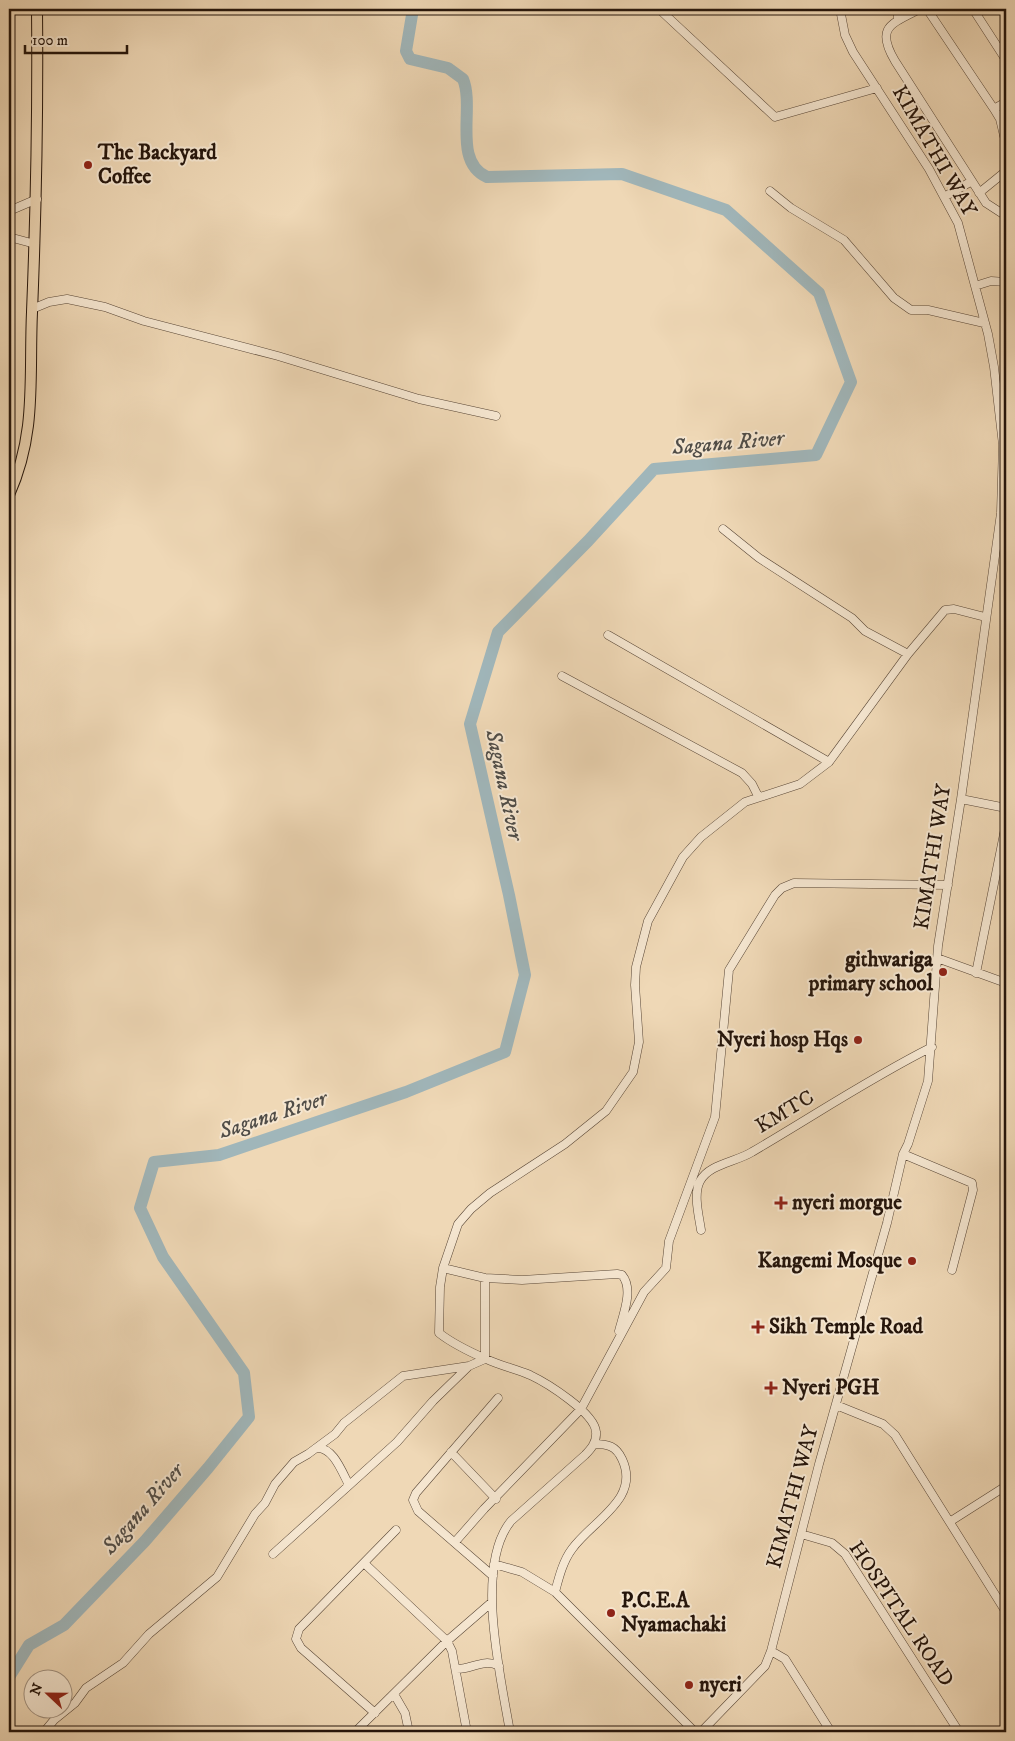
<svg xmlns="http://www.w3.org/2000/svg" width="1015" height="1741" font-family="'IM FELL DW Pica',serif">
	<rect width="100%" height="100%" fill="#efd8b6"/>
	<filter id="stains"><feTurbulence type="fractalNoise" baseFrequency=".004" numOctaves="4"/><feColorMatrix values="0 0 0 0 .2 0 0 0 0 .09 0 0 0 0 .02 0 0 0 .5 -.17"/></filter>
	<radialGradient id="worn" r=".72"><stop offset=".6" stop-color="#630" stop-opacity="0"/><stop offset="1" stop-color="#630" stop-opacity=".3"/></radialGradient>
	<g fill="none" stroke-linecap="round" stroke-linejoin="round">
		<path stroke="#a0b6ba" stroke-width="12" d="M9,1677L29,1645L64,1625L145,1541L208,1468L249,1417L244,1373L163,1257L140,1208L154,1162L219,1155L406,1092L505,1052L525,975L509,895L470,724L498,632L588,541L654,469L816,455L851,382L819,293L726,210L622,174L487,177C452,161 475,108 463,79L448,68L410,59L406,51L413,9"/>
		<defs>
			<path id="minor" d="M659,9L775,117L877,88
				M898,9V20
				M920,9C891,24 875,27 895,61L986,203L1006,216
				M927,9L994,109L1000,119L1006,144
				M973,9L1006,60
				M994,109L1006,102
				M770,191L791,208L844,240L894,298L911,310H928L984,323
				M979,193L1006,171
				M944,197L972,181
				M9,211L37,199
				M9,237L35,244
				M975,286L991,281L1006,282
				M32,309L49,302L67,299L105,307L144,321L278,356L419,399L496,416
				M723,529L759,558L852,618L865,631L908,654
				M608,635L829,762
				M562,676L742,773L752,784L758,796
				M961,799L1006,808
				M937,958L1006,983
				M976,973L1006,824
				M903,1154L972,1183L973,1190L952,1270
				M701,1230C699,1216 693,1194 700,1181C709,1164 736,1162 752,1152C812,1117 870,1078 932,1047
				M443,1268L485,1278L522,1280L617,1274L622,1275C634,1289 623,1315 619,1331
				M836,1405L883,1424L895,1435L1006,1612
				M316,1448C333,1446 342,1472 349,1485
				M451,1452L496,1499
				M951,1521L1006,1486
				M801,1534L832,1543L845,1554L959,1732
				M455,1542L484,1509L581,1409L644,1292L666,1268L669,1241L715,1117L729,970L775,895L782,888L794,883L948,885
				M273,1554L397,1442L433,1401L469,1366L485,1359V1278
				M365,1564L447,1641L452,1651L467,1732
				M494,1564L522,1572L555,1592L695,1732
				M493,1576L418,1511L413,1500L416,1493L498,1398
				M555,1592C559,1577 563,1561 572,1549C593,1520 641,1499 622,1459C616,1446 608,1444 594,1444
				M771,1651L785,1659L831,1732
				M457,1669C473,1669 483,1658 499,1666
				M394,1694L405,1713L409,1732
				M375,1713L301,1648L296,1639L299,1629L396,1530
				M44,1732L54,1720L75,1703L86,1688L123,1663L149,1634L217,1577L255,1514L265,1503L275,1484L294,1462L308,1454L335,1434L344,1423L403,1376L469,1366
				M355,1732L447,1641L492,1602
				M510,1732C501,1678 474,1566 511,1521L585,1455C591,1449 597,1442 596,1432C595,1413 547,1383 530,1375C516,1369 501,1366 486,1359C470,1352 453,1344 439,1333L440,1287L443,1268L458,1224L471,1209L490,1193L565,1144L606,1111L633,1072L639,1042L635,985L636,967L648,921L683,857L701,837L745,802L800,784L829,762L908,654L945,610L954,609L985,617
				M701,1732L765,1666L771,1651L819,1464L887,1223L903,1154L908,1144L928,1081L938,946L961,799L1001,513L1003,445L994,367L988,334L958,223L929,169L853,52L845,35L840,9"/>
			<path id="major" d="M9,495C37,433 29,378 32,312C36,211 38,110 37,9"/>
		</defs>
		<use href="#minor" stroke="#584636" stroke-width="9"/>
		<use href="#major" stroke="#25150b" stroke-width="12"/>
		<use href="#minor" stroke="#f5e6d0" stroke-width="8"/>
		<use href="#major" stroke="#efd8b6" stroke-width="10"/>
	</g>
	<g fill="#8f2418" stroke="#f5e6d0" stroke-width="2">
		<circle cx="88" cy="165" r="5"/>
		<circle cx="943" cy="972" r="5"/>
		<circle cx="858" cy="1040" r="5"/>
		<path d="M778.5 1195.5h5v5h5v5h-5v5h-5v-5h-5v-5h5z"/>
		<circle cx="912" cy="1261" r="5"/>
		<path d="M755.5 1319.5h5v5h5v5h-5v5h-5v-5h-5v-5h5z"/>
		<path d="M768.5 1380.5h5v5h5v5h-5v5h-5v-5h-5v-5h5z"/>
		<circle cx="611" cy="1613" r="5"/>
		<circle cx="689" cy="1685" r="5"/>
	</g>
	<g text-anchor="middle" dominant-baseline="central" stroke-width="4" stroke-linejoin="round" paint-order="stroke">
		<g font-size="21" fill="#25150b" stroke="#f5e6d0">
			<text transform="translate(934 151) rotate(60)">KIMATHI WAY</text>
			<text transform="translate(933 857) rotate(-81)">KIMATHI WAY</text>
			<text transform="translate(785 1112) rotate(-31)">KMTC</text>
			<text transform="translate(793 1497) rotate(-75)">KIMATHI WAY</text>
			<text transform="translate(901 1614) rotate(56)">HOSPITAL ROAD</text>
		</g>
		<g font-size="21" font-weight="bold" fill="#25150b" stroke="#f5e6d0" text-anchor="start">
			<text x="98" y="153">The Backyard<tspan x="98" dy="24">Coffee</tspan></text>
			<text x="933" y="960" text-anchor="end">githwariga<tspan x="933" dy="24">primary school</tspan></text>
			<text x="848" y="1040" text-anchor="end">Nyeri hosp Hqs</text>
			<text x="792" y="1203">nyeri morgue</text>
			<text x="902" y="1261" text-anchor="end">Kangemi Mosque</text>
			<text x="769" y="1327">Sikh Temple Road</text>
			<text x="782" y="1388">Nyeri PGH</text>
			<text x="621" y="1601">P.C.E.A<tspan x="621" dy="24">Nyamachaki</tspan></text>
			<text x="699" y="1685">nyeri</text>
		</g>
		<g font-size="22" font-style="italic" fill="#504d48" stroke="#f5e6d0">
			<text transform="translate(728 443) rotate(-5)">Sagana River</text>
			<text transform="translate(504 785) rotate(78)">Sagana River</text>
			<text transform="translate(273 1115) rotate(-18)">Sagana River</text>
			<text transform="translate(143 1509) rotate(-49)">Sagana River</text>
		</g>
	</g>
	<rect width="1015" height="1741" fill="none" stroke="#efd8b6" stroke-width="30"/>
	<rect x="10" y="10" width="995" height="1721" fill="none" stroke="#25150b" stroke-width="2.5"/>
	<rect x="15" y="15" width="985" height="1711" fill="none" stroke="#25150b"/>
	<g transform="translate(48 1694) rotate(292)"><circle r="24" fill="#f5e6d0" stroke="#a29281"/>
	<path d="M0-4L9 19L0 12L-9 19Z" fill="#8f2418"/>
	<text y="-8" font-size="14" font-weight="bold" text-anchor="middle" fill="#25150b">N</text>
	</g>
	<path d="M25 45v8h102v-8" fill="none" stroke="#25150b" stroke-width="2.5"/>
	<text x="32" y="45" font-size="15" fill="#25150b" stroke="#f5e6d0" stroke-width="4" paint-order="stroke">100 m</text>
	<rect width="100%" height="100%" filter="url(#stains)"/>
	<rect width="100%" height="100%" fill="url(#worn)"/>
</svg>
